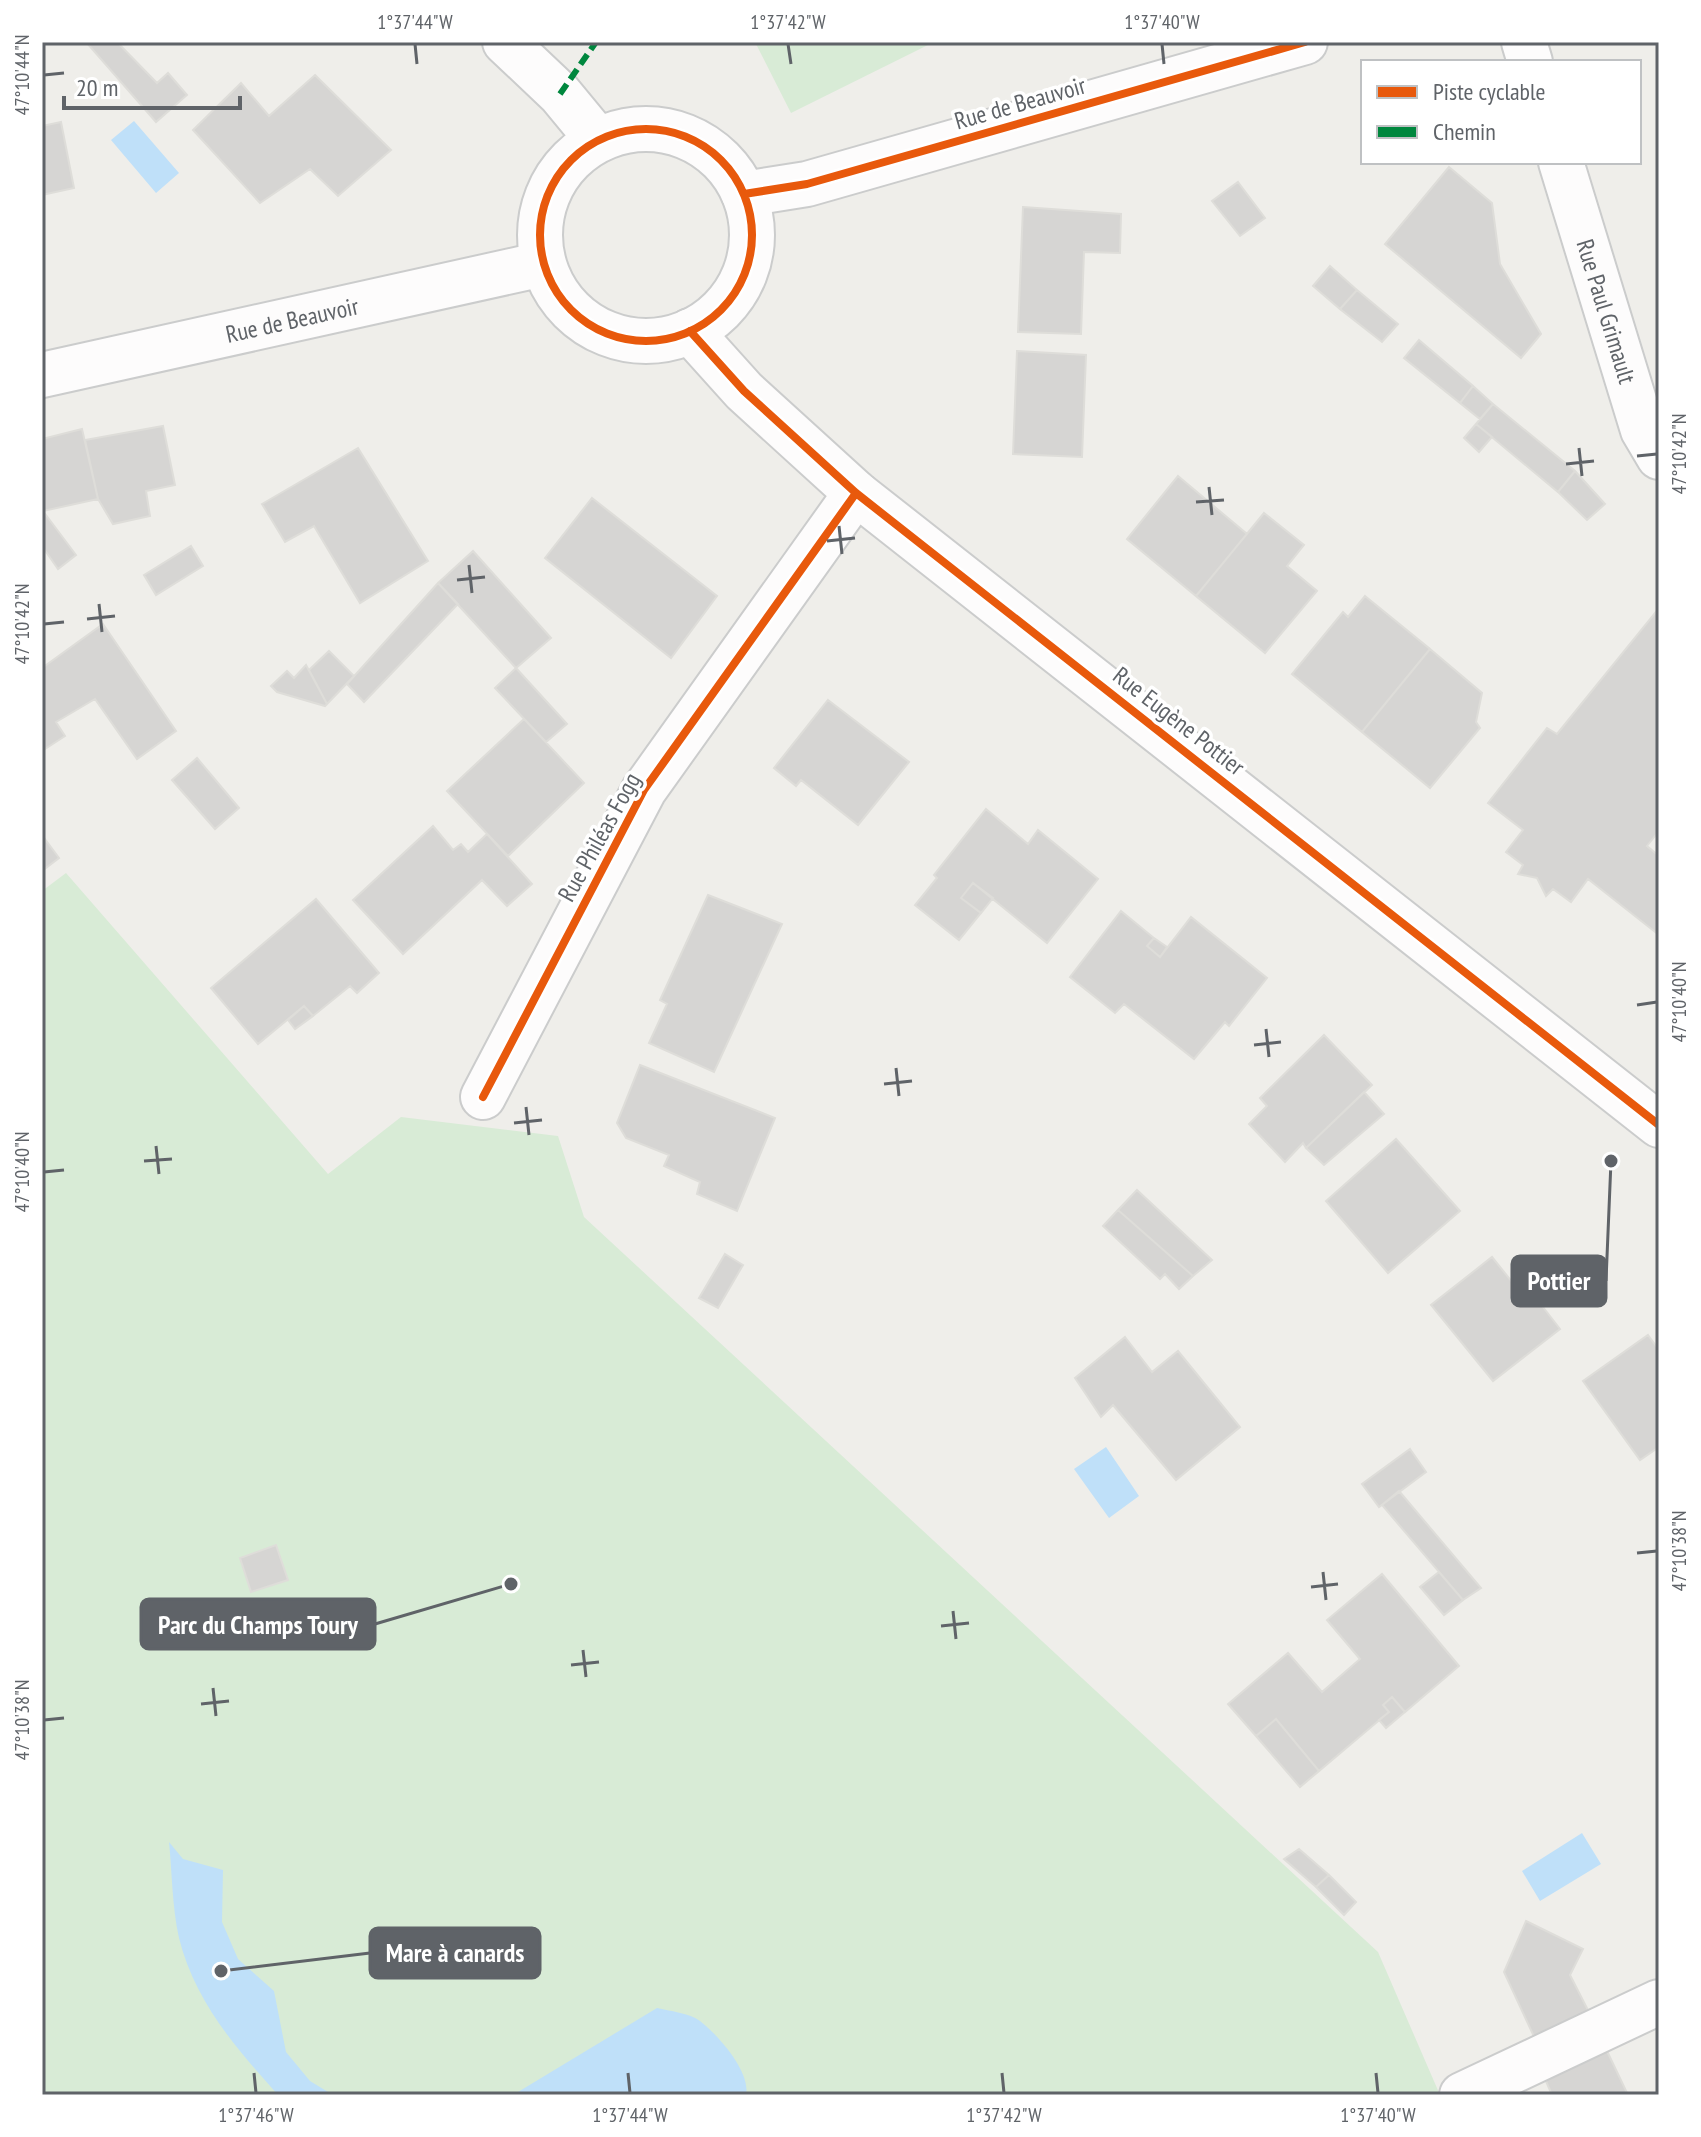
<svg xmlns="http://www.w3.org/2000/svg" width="1701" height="2137" font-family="'PT Sans Narrow',sans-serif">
	<rect width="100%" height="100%" fill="#efeeea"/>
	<path fill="#d8ebd6" d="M755,42H934L791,113Z
		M66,873L328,1174L401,1117L558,1136L584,1217L1378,1952L1440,2095H42V891Z"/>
	<path fill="#bfe0f9" d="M134,121L179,173L156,193L111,140Z
		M1106,1447L1139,1496L1109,1518L1074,1469Z
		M1582,1833L1601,1864L1540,1901L1522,1871Z
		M169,1842L183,1859L223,1870L222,1922L238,1959L274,1991L286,2052L310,2081L333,2095H278C236,2048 195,2002 179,1938C172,1907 172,1870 169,1842Z
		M657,2008C669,2011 690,2013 700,2021C718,2035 751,2072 746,2095H513Z"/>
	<path fill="#d6d5d3" stroke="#deddd9" stroke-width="2" d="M86,42H117L157,83L168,73L187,95L156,122Z
		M315,75L391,150L338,196L310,169L260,203L193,130L241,83L269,116Z
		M61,122L74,188L42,195V126Z
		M1449,167L1492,203L1500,264L1541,334L1521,358L1385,244Z
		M1238,182L1265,218L1240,236L1212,201Z
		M1023,207L1121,214L1120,253L1084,252L1081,334L1018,332Z
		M1330,266L1357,290L1340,309L1313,286Z
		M1357,290L1398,324L1382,342L1340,309Z
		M1419,340L1473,386L1460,403L1404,358Z
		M1017,351L1086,355L1082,457L1013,454Z
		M1473,386L1493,404L1480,419L1460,403Z
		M1493,404L1575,471L1558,492L1476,424Z
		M1476,424L1492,437L1479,452L1464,438Z
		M163,426L175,485L146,491L150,516L113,524L98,499L85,440Z
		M82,429L98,499L43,511L76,555L58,569L42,546V439Z
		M358,448L428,561L360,603L314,526L285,542L262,504Z
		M1575,471L1605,504L1587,520L1558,492Z
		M1178,476L1247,534L1196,596L1127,539Z
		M592,498L717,596L671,658L545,558Z
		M1264,513L1304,545L1287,566L1317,591L1265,653L1196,596Z
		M191,546L203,566L156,595L144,575Z
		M473,551L551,638L516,668L438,583Z
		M438,583L458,604L364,702L347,684Z
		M1365,596L1430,649L1362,732L1292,674L1343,612L1348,617Z
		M1659,608V831L1647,846L1659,856V935L1588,879L1571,902L1553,889L1546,896L1537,878L1518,874L1523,865L1506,852L1523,830L1488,803L1547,728L1557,734Z
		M103,624L176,731L137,759L95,699L56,722L65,736L42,751V668Z
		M1430,649L1482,693L1476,722L1480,728L1430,788L1362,732Z
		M329,651L354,676L327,704L309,670Z
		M306,665L327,704L325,706L277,692L271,686L287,671L294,678Z
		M516,668L567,724L546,742L495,688Z
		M828,700L909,762L858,825L801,780L796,786L774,768Z
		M524,719L584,783L508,856L447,791Z
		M197,758L239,808L215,829L172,780Z
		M986,809L1028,844L1038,830L1098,879L1047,943L973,883L961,898L981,913L959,940L915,905L937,878L934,875Z
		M433,826L453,850L461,844L468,852L487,834L532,884L507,906L482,880L403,954L353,900Z
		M42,835L59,858L42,871Z
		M973,883L993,898L981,913L961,898Z
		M708,895L782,924L714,1072L649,1043L667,1004L660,1000Z
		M316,899L379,973L357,993L350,986L313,1016L304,1006L258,1044L211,988Z
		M1121,911L1154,938L1147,946L1160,957L1191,917L1267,978L1229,1026L1225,1022L1194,1059L1124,1004L1115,1013L1070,977Z
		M1154,938L1167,947L1160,957L1147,946Z
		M304,1006L313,1016L295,1029L288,1020Z
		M1324,1035L1372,1085L1306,1148L1303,1143L1285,1162L1249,1124L1267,1106L1260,1098Z
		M640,1065L775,1118L737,1211L697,1194L700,1182L664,1166L669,1155L626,1138L617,1123Z
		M1364,1092L1384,1114L1324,1165L1306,1148Z
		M1396,1139L1460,1211L1388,1273L1326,1201Z
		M1137,1190L1212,1260L1193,1276L1118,1210Z
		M1118,1210L1193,1276L1179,1289L1165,1274L1160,1279L1103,1226Z
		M725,1254L743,1265L718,1308L699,1298Z
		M1492,1257L1529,1303L1536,1298L1560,1329L1493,1381L1431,1305Z
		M1648,1335L1659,1350V1447L1640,1460L1583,1381Z
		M1125,1337L1152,1372L1178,1351L1240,1427L1176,1480L1113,1405L1101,1417L1075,1378Z
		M1410,1449L1426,1472L1379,1507L1362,1484Z
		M1399,1491L1481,1588L1463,1600L1382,1505Z
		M276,1545L288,1580L251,1592L240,1558Z
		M1439,1572L1463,1600L1444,1615L1420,1587Z
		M1382,1574L1459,1666L1405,1712L1392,1697L1383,1705L1389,1712L1319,1771L1276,1719L1256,1736L1228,1704L1288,1653L1322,1692L1360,1659L1327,1620Z
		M1392,1697L1405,1712L1386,1728L1379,1720L1389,1712L1383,1705Z
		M1276,1719L1319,1771L1300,1787L1256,1736Z
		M1299,1849L1329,1875L1316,1887L1284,1859Z
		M1329,1875L1356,1902L1344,1915L1316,1887Z
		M1526,1921L1583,1949L1570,1975L1592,2018L1537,2043L1504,1972Z
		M1607,2051L1628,2095H1552L1545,2079Z"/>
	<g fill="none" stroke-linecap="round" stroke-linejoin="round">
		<defs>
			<g id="minor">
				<path d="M505,42L560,94L598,140"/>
				<path d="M1524,42L1530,62"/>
				<path id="s1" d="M1561,162L1643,430L1659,457"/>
				<path d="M744,194L807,184L1305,42"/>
				<path d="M483,1097L644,790L856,493"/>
				<path d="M1462,2095L1659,2002"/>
			</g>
			<g id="tertiary">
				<circle cx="646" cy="235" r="106"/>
				<path d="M690,331L744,391L856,493L1659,1125"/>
				<path id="s2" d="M42,375L543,264"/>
			</g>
		</defs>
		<use href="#minor" stroke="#cbcccc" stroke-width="48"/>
		<use href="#tertiary" stroke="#cbcccc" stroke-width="48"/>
		<use href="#minor" stroke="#fdfcfc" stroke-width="44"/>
		<use href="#tertiary" stroke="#fdfcfc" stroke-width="44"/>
		<path stroke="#00873e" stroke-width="6" stroke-dasharray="12 6" stroke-linecap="butt" d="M560,94L596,42"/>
		<defs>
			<path id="cycleway" d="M540 235a106 106 0 1 1 212 0a106 106 0 1 1-212 0Z
				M744,194L807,184L1305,42
				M690,331L744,391L856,493L1659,1125
				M483,1097L644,790L856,493"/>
		</defs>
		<use href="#cycleway" stroke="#fff" stroke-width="13"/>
		<use href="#cycleway" stroke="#e8590c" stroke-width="8"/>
	</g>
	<path fill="none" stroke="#5f6368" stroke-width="3" d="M415,44L417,64M788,44L791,64M1162,44L1164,64M44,75L64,73M1579,448L1582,476M1637,456L1657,454M1566,464L1594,461M1209,487L1212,515M1196,502L1224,500M839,526L842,554M827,541L855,538M469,565L472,593M457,580L485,577M99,604L102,632M87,619L115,616M44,624L64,622M1637,1005L1657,1002M1266,1029L1269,1057M1254,1045L1281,1042M896,1068L899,1096M884,1084L912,1081M526,1107L529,1135M514,1123L542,1120M156,1146L159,1174M144,1161L172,1159M44,1172L64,1170M1637,1553L1657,1551M1323,1572L1326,1600M1311,1587L1338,1584M953,1611L956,1639M941,1626L969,1623M583,1650L586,1677M571,1665L599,1662M213,1688L216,1716M201,1704L229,1701M44,1720L64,1718M254,2073L256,2093M628,2073L630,2093M1002,2073L1004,2093M1376,2073L1378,2093"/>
	<g text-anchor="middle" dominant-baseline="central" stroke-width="7" stroke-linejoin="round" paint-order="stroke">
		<g font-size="24" fill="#5f6368" stroke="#fff">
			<text transform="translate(1020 103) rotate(-16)">Rue de Beauvoir</text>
			<text stroke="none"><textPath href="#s1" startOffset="156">Rue Paul Grimault</textPath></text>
			<text stroke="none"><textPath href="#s2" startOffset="256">Rue de Beauvoir</textPath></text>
			<text transform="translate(1179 721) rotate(38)">Rue Eugène Pottier</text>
			<text transform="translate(599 837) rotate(-61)">Rue Philéas Fogg</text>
		</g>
	</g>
	<path fill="none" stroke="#5f6368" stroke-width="3" d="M1611 1161L1606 1281M511 1584L375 1624M221 1971L370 1953"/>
	<g fill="#5f6368" stroke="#fff" stroke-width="3">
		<circle cx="1611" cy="1161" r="8"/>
		<circle cx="511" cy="1584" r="8"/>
		<circle cx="221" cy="1971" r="8"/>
	</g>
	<g fill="#5f6368" stroke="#5f6368" stroke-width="3">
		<rect x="1512" y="1256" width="94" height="50" rx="8"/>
		<rect x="141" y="1599" width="234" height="50" rx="8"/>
		<rect x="370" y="1928" width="170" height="50" rx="8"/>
	</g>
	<g font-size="26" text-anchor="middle" font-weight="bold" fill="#fff">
		<text x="1559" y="1290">Pottier</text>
		<text x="258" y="1634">Parc du Champs Toury</text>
		<text x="455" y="1962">Mare à canards</text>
	</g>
	<rect width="1701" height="2137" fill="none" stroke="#ffffff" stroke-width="88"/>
	<rect x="1361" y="60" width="280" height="104" fill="#ffffff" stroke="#bfc1c3" stroke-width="2"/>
	<rect x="1377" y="86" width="40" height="12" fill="#e8590c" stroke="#bfc1c3" stroke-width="2"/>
	<text x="1433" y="100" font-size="24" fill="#5f6368">Piste cyclable</text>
	<rect x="1377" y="126" width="40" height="12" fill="#00873e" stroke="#bfc1c3" stroke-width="2"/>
	<text x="1433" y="140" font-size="24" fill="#5f6368">Chemin</text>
	<path d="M64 96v12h176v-12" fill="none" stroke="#5f6368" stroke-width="4"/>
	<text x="76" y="96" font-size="24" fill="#5f6368" stroke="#ffffff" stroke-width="6" paint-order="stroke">20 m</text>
	<rect x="44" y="44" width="1613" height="2049" fill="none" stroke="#5f6368" stroke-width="3"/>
	<g font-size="20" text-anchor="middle" fill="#5f6368">
		<text x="415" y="29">1°37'44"W</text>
		<text x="788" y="29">1°37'42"W</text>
		<text x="1162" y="29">1°37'40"W</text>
		<text transform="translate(22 75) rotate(-90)" y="7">47°10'44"N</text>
		<text transform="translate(1679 454) rotate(-90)" y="7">47°10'42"N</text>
		<text transform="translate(22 624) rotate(-90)" y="7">47°10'42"N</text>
		<text transform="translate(1679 1002) rotate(-90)" y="7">47°10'40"N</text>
		<text transform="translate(22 1172) rotate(-90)" y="7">47°10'40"N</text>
		<text transform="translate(1679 1551) rotate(-90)" y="7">47°10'38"N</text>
		<text transform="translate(22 1720) rotate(-90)" y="7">47°10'38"N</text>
		<text x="256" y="2122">1°37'46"W</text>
		<text x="630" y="2122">1°37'44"W</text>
		<text x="1004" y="2122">1°37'42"W</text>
		<text x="1378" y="2122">1°37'40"W</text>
	</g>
</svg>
